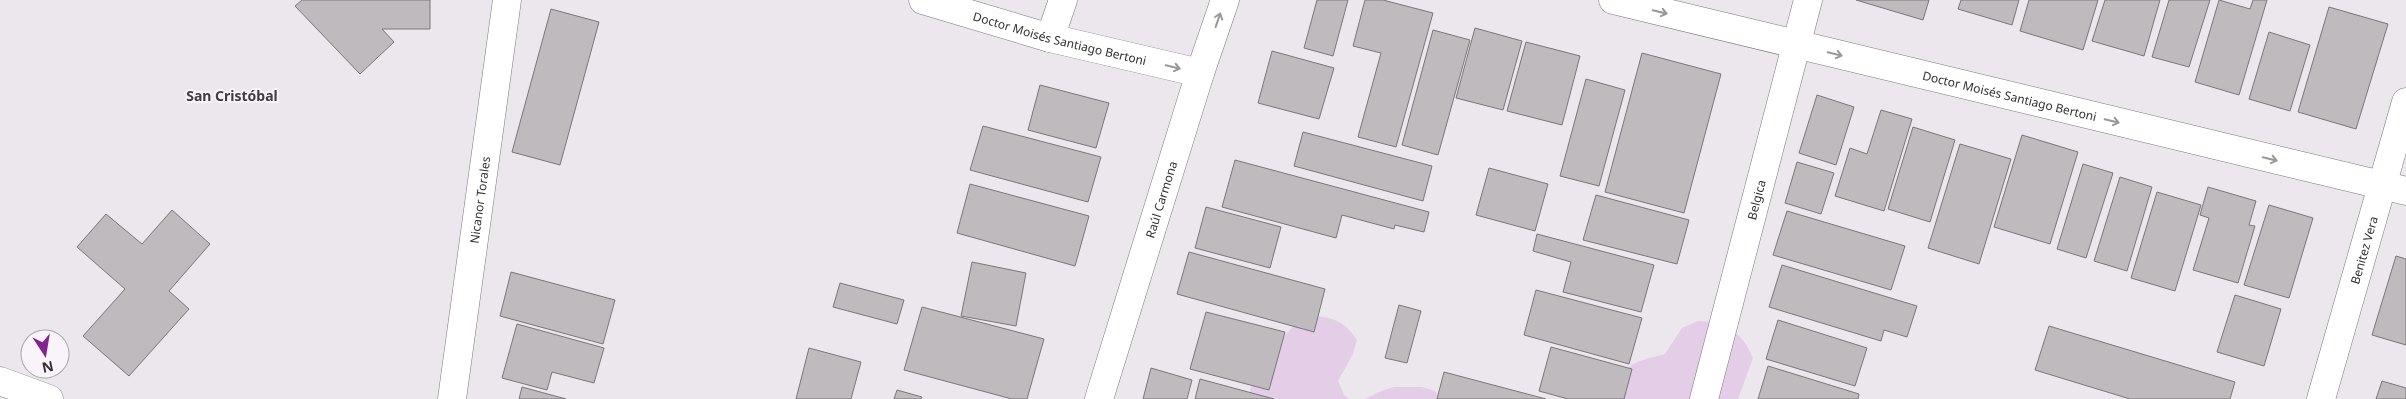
<svg xmlns="http://www.w3.org/2000/svg" width="2406" height="399" font-family="'Noto Sans',sans-serif">
	<rect width="100%" height="100%" fill="#ebe7ec"/>
	<path fill="#e4cde7" d="M1307,316C1330,316 1344,320 1357,340L1353,354L1338,381L1344,395L1349,399H1250V389C1267,363 1280,333 1307,316Z
		M1698,321C1726,321 1742,332 1753,358L1738,399H1609C1628,363 1626,364 1665,354L1682,328Z
		M1394,387H1422L1435,391L1441,399H1365L1381,391Z"/>
	<path fill="#bebabe" stroke="#7a767b" d="M302,0H430V29H382L394,42L360,74L295,6Z
		M1317,0H1348L1333,56L1304,48Z
		M1365,0H1383L1433,13L1396,147L1358,137L1381,53L1353,46Z
		M1856,0H1929L1923,20Z
		M1961,0H2019L2012,25L1958,9Z
		M2029,0H2098L2083,50L2020,31Z
		M2105,0H2160L2144,56L2092,41Z
		M2169,0H2210L2189,67L2152,57Z
		M2219,0L2250,9L2253,0H2267L2239,95L2195,82Z
		M2329,7L2388,24L2356,129L2298,112Z
		M551,9L599,22L560,165L512,152Z
		M1475,28L1522,41L1503,110L1456,98Z
		M1433,30L1470,40L1438,155L1402,145Z
		M2269,32L2310,45L2290,111L2249,99Z
		M1526,42L1580,56L1562,125L1507,111Z
		M1272,51L1334,68L1319,119L1258,103Z
		M1642,53L1721,74L1684,213L1605,192Z
		M1586,79L1625,90L1599,186L1560,176Z
		M1040,85L1109,103L1096,148L1028,130Z
		M1817,95L1854,107L1836,165L1799,153Z
		M1881,110L1912,119L1884,211L1835,196L1850,148L1867,154Z
		M983,126L1101,157L1088,202L970,170Z
		M1913,127L1955,140L1930,222L1888,209Z
		M1303,132L1432,166L1423,201L1294,166Z
		M2022,135L2078,152L2050,244L1994,227Z
		M1960,144L2011,159L1979,264L1928,248Z
		M1235,160L1429,212L1424,232L1395,225L1394,229L1342,215L1336,238L1222,207Z
		M1797,162L1834,173L1821,214L1785,203Z
		M2083,164L2113,173L2086,258L2057,249Z
		M1489,168L1548,184L1535,231L1476,215Z
		M2120,177L2152,187L2127,271L2094,261Z
		M970,184L1089,216L1075,266L957,233Z
		M2208,187L2256,201L2249,225L2255,226L2238,283L2193,270L2209,218L2200,215Z
		M2157,192L2201,205L2175,291L2131,278Z
		M1596,195L1689,220L1677,264L1583,240Z
		M2269,205L2313,218L2289,298L2244,285Z
		M1206,207L1281,227L1270,268L1195,248Z
		M172,210L210,244L169,291L189,309L129,376L83,336L125,289L77,247L106,214L142,244Z
		M1787,211L1905,246L1891,290L1773,255Z
		M1537,234L1654,265L1641,312L1563,292L1571,262L1533,251Z
		M1189,252L1325,289L1314,332L1177,294Z
		M2396,256L2406,259V345L2372,335Z
		M972,262L1026,273L1016,326L961,316Z
		M1782,265L1917,306L1907,337L1884,330L1881,341L1769,307Z
		M511,272L615,300L603,344L500,316Z
		M840,283L904,300L897,324L833,307Z
		M1536,290L1642,318L1629,364L1524,335Z
		M2235,295L2281,309L2264,366L2217,352Z
		M1399,305L1421,311L1407,363L1385,358Z
		M922,307L1044,339L1027,399H1012L904,370Z
		M1206,312L1285,332L1269,390L1190,369Z
		M1778,320L1867,348L1855,386L1766,359Z
		M517,324L604,348L594,383L552,372L547,390L502,378Z
		M2049,326L2235,382L2230,399H2130L2035,370Z
		M1551,347L1632,369L1624,399H1568L1539,391Z
		M809,348L861,362L851,399H796Z
		M1768,366L1859,394L1858,399H1758Z
		M1151,368L1192,380L1187,399H1143Z
		M1444,372L1546,399H1437Z
		M1200,379L1274,399H1195Z
		M2382,381L2406,388V399H2376Z
		M522,387L566,399H519Z
		M897,390L922,397L921,399H894Z"/>
	<g fill="none" stroke-linecap="round" stroke-linejoin="round">
		<defs>
			<g id="street">
				<path d="M1050,38L1063,0"/>
				<path d="M0,381L49,399"/>
				<path id="s1" d="M452,399L507,0"/>
				<path id="s2" d="M1099,399L1200,73"/>
				<path id="s3" d="M1704,399L1808,0"/>
				<path id="s4" d="M2321,399L2406,102"/>
			</g>
			<g id="secondary">
				<path id="s5" d="M923,0L1050,38L1200,73L1225,0"/>
				<path id="s6" d="M1613,0L2406,191"/>
			</g>
		</defs>
		<use href="#street" stroke="#7b777b" stroke-width="29"/>
		<use href="#secondary" stroke="#7b777b" stroke-width="29"/>
		<use href="#street" stroke="#fff" stroke-width="28"/>
		<use href="#secondary" stroke="#fff" stroke-width="28"/>
	</g>
	<defs><path id="oneway-shaft" d="M-6 0H5M1.5-3L5.5 0L1.5 3" fill="none" stroke-width="1.6" stroke-linecap="round" stroke-linejoin="round" transform="scale(1.25)"/></defs>
	<g stroke="#989898">
		<use href="#oneway-shaft" transform="translate(1660 12) rotate(14)"/>
		<use href="#oneway-shaft" transform="translate(1218 20) rotate(-71)"/>
		<use href="#oneway-shaft" transform="translate(1835 54) rotate(14)"/>
		<use href="#oneway-shaft" transform="translate(1173 67) rotate(13)"/>
		<use href="#oneway-shaft" transform="translate(2112 121) rotate(14)"/>
		<use href="#oneway-shaft" transform="translate(2270 159) rotate(14)"/>
	</g>
	<g text-anchor="middle" dominant-baseline="central" stroke-width="4" stroke-linejoin="round" paint-order="stroke">
		<g font-size="12" fill="#323032" stroke="#f9f4f9">
			<text stroke="none"><textPath href="#s5" startOffset="142">Doctor Moisés Santiago Bertoni</textPath></text>
			<text stroke="none"><textPath href="#s6" startOffset="408">Doctor Moisés Santiago Bertoni</textPath></text>
			<text stroke="none"><textPath href="#s2" startOffset="209">Raúl Carmona</textPath></text>
			<text stroke="none"><textPath href="#s3" startOffset="206">Belgica</textPath></text>
			<text stroke="none"><textPath href="#s1" startOffset="201">Nicanor Torales</textPath></text>
			<text stroke="none"><textPath href="#s4" startOffset="155">Benitez Vera</textPath></text>
		</g>
		<g font-size="14" font-weight="bold" fill="#403d41" stroke="#f9f4f9">
			<text x="232" y="95">San Cristóbal</text>
		</g>
	</g>
	<g transform="translate(45 354) rotate(168)"><circle r="24" fill="#f9f4f9" stroke="#a9a6a9"/>
	<path d="M0-4L9 19L0 12L-9 19Z" fill="#83248f"/>
	<text y="-8" font-size="14" font-weight="bold" text-anchor="middle" fill="#323032">N</text>
	</g>
</svg>
